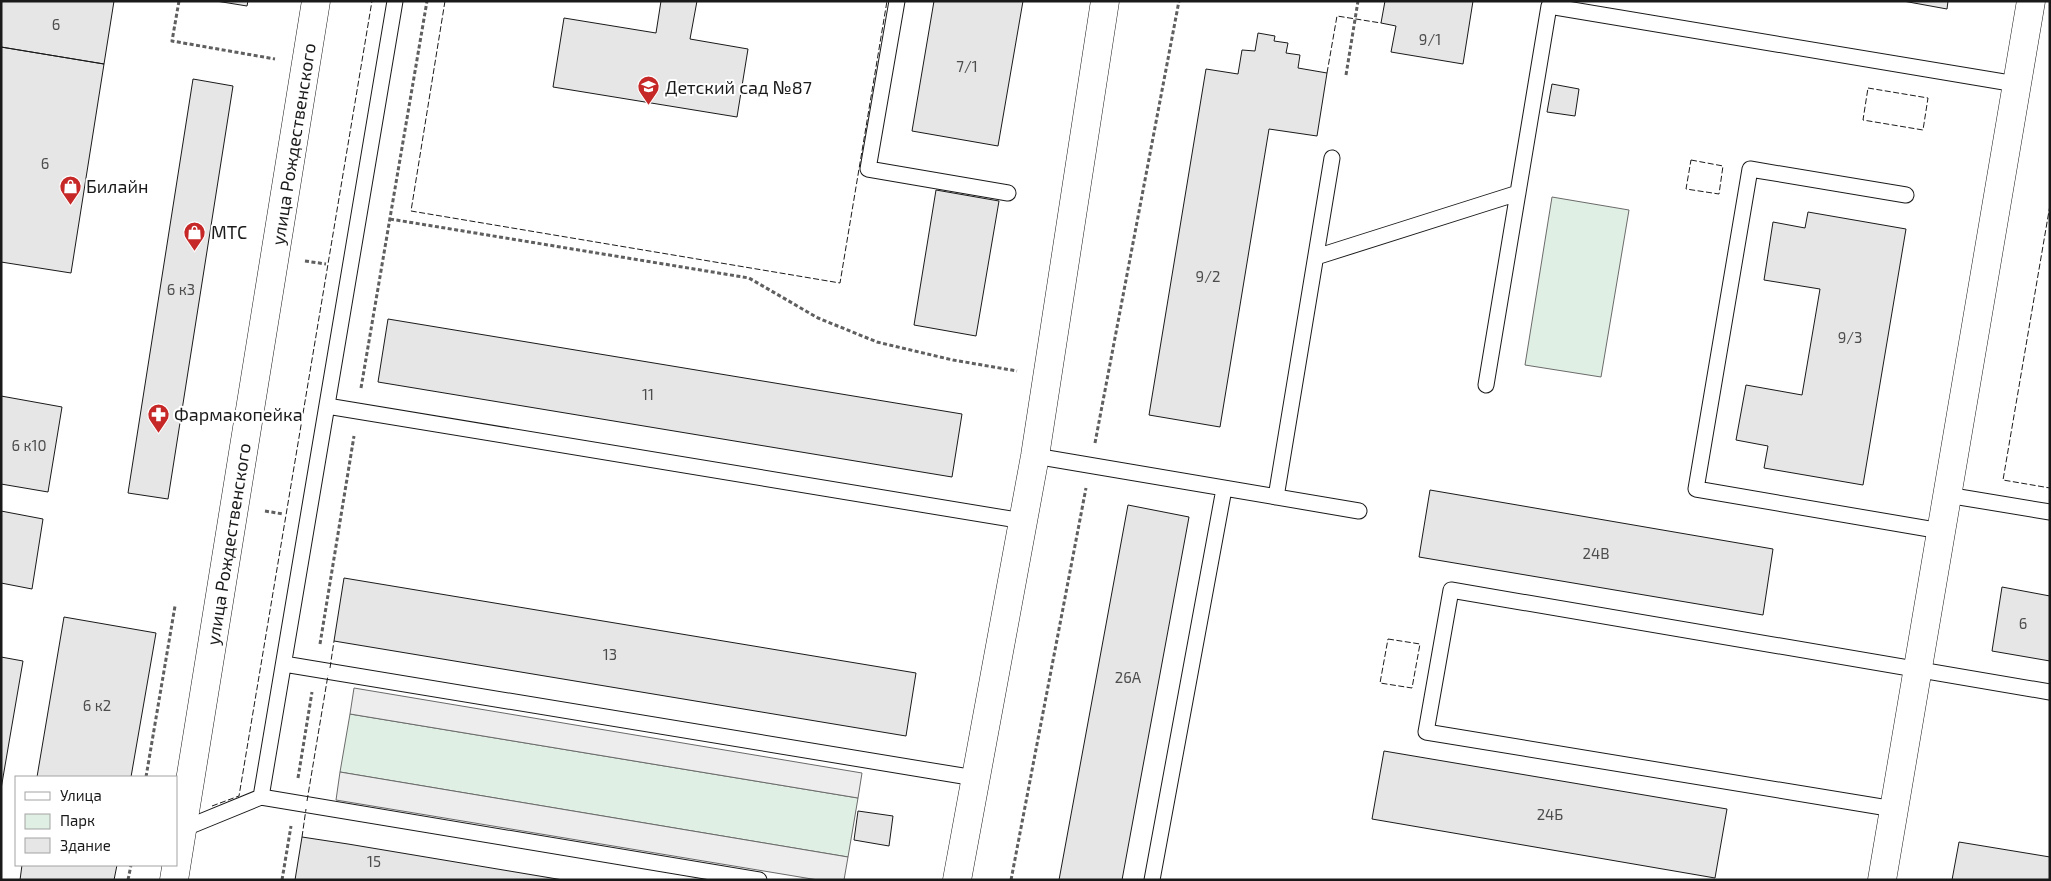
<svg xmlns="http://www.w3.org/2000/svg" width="2051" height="881" font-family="'Exo 2',sans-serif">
	<rect width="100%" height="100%" fill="#fff"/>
	<path fill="#e0efe3" stroke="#6a6a6a" d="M1552,197L1629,210L1601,377L1525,365Z
		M350,714L858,798L848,857L340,772Z"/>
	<path fill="#ededed" stroke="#6a6a6a" d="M354,688L862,773L858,798L350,714Z
		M340,772L848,857L844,880H818L336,800Z"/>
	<path fill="#e6e6e6" stroke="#1a1a1a" d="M1,1H114L104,64L1,47Z
		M216,1H248L247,6Z
		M661,1H697L690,39L748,49L737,117L553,87L564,18L656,33Z
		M934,1H1023L998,146L912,131Z
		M1385,1H1473L1463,64L1391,52L1396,26L1381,23Z
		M1903,1H1948L1947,9Z
		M1258,33L1275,36L1274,41L1288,43L1286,53L1300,55L1298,68L1327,73L1317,136L1269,129L1220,427L1149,415L1206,69L1238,74L1242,50L1255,51Z
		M1,47L104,64L71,273L1,262Z
		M193,79L233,86L168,499L128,493Z
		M1552,84L1579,89L1575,116L1547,112Z
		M936,190L999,201L976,336L914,325Z
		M1808,212L1906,229L1863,485L1764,468L1768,446L1736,440L1746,385L1802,395L1820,289L1764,280L1773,222L1805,228Z
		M388,319L962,414L952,477L378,382Z
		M1,396L62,407L48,492L1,484Z
		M1430,490L1773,549L1763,615L1419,557Z
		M1128,505L1189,517L1138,793L1122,880H1059Z
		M1,511L43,519L32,589L1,583Z
		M344,578L916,673L906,736L334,641Z
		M2002,587L2050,596V661L1992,651Z
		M64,617L156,633L131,777H37Z
		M1,657L23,661L1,789Z
		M1384,751L1727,809L1715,878L1372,819Z
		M858,811L893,816L889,846L854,840Z
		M302,837L348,844L563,880H295Z
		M1959,842L2050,857V880H1952Z
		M22,865H117L114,880H20Z"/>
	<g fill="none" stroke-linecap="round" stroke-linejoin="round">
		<defs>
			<path id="service" d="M897,1L868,169L1008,193
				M1906,195L1750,169L1696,489L1941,531
				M1316,257L1518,193
				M1486,385L1549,6L2016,84
				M327,406L1023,521
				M1035,456L1359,511
				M1947,495L2050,512
				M1276,497L1332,158
				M284,664L975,778
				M261,797L395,1
				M1894,809L1426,732L1451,590L2050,692
				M183,829L261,797L759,880
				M1152,880L1224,489"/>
			<path id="minor" d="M957,880L1035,456L1105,1
				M1882,880L2031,1"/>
			<path id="tertiary" d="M174,880L316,1"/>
		</defs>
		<use href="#service" stroke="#1a1a1a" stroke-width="17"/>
		<use href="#minor" stroke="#1a1a1a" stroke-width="29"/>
		<use href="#tertiary" stroke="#1a1a1a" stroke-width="29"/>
		<path stroke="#5f5f5f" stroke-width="3" stroke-dasharray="4 2.5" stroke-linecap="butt" d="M179,1L172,41L275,59
			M1346,75L1358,1
			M390,219L749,278L818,318L877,342L953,360L1017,371
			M305,261L326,264
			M361,388L427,1
			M1095,443L1179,1
			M265,511L283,514
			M320,644L354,436
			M146,777L175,606
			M298,778L312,692
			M128,880L131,865
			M282,880L291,826
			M1011,880L1086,488"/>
		<use href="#service" stroke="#fff" stroke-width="15"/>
		<use href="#minor" stroke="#fff" stroke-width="28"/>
		<use href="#tertiary" stroke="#fff" stroke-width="28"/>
		<path stroke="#1a1a1a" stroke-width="1" stroke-dasharray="6 2.5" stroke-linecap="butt" d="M445,1L411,211L840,283L887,1
			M1327,73L1337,16L1381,23
			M1868,88L1928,98L1923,130L1863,120Z
			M1691,160L1723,166L1719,194L1686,189Z
			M2050,205L2003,480L2050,488
			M1388,639L1420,644L1412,688L1380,683Z
			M330,668L334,641
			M307,801L328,675
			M212,806L239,796L372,1
			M302,837L306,809"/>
	</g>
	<defs>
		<symbol id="school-pin" viewBox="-11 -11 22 30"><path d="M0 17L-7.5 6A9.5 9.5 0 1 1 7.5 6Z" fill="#c62828" stroke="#fff"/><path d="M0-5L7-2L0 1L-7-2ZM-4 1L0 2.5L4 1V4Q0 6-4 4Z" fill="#fff"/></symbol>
		<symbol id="shop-pin" viewBox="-11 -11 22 30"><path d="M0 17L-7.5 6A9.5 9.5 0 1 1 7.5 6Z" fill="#c62828" stroke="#fff"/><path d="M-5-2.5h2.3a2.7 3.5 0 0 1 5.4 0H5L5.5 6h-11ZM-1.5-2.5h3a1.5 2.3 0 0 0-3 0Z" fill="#fff"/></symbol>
		<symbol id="pharmacy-pin" viewBox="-11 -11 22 30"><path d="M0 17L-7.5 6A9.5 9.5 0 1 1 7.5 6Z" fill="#c62828" stroke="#fff"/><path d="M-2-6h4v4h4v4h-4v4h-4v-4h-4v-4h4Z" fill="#fff"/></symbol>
	</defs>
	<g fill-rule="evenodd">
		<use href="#school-pin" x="636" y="74" width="25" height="34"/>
		<use href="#shop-pin" x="58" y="174" width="25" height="34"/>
		<use href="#shop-pin" x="182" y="220" width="25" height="34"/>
		<use href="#pharmacy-pin" x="146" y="402" width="25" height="34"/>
	</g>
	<g text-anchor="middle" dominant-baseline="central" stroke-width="4" stroke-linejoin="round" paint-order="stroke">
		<g font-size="15" fill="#4d4d4d">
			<text x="56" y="24">6</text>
			<text x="1430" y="39">9/1</text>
			<text x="967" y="66">7/1</text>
			<text x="45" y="163">6</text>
			<text x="1208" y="276">9/2</text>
			<text x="181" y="289">6 к3</text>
			<text x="1850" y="337">9/3</text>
			<text x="648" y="394">11</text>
			<text x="29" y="445">6 к10</text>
			<text x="1596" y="553">24В</text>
			<text x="2023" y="623">6</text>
			<text x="610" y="654">13</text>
			<text x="1128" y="677">26А</text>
			<text x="97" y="705">6 к2</text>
			<text x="1550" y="814">24Б</text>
			<text x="374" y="861">15</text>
		</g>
		<g font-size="18" fill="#1a1a1a" stroke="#fff" text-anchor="start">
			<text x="665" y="87">Детский сад №87</text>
			<text x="86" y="186">Билайн</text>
			<text x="211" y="232">МТС</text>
			<text x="174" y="414">Фармакопейка</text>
		</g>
		<g font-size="18" fill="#1a1a1a" stroke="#fff">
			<text transform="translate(293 144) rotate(-81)">улица Рождественского</text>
			<text transform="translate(228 544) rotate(-81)">улица Рождественского</text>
		</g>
	</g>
	<rect width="2051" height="881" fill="none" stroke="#1a1a1a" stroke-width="5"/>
	<rect x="15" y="776" width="162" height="90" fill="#ffffff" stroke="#a3a3a3"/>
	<rect x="25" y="792" width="25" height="8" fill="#ffffff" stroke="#a3a3a3"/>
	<text x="60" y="801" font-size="15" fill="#1a1a1a">Улица</text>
	<rect x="25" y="814" width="25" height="15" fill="#e0efe3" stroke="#a3a3a3"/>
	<text x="60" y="826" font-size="15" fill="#1a1a1a">Парк</text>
	<rect x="25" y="838" width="25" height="15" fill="#e6e6e6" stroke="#a3a3a3"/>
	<text x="60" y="851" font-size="15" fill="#1a1a1a">Здание</text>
</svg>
